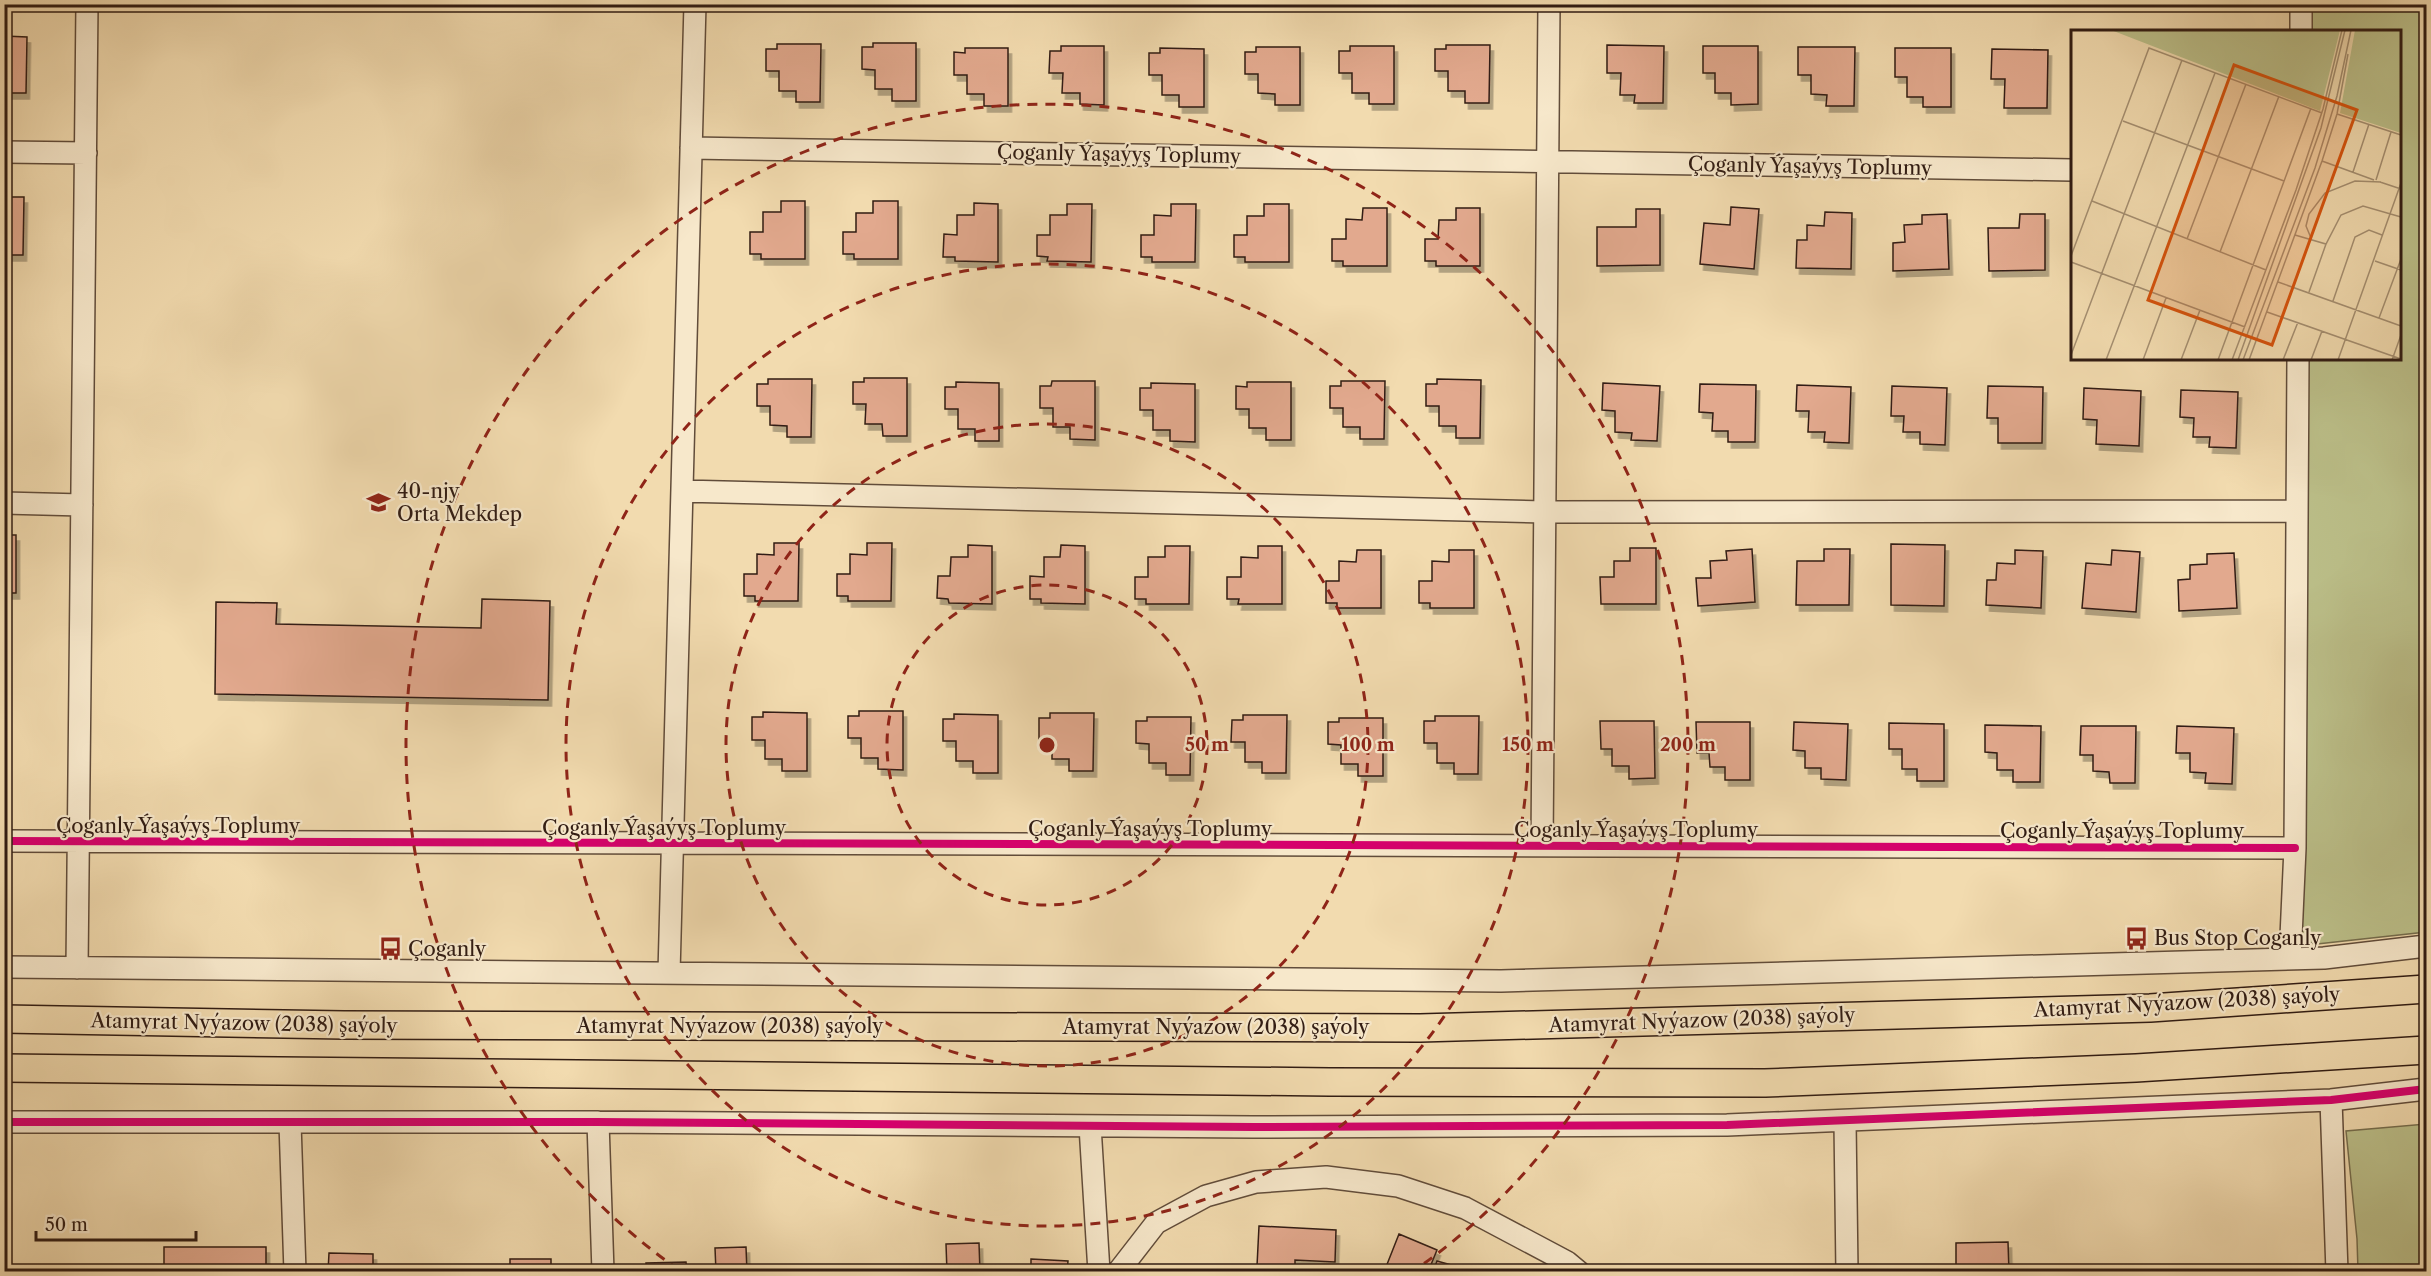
<svg xmlns="http://www.w3.org/2000/svg" width="2431" height="1276" font-family="'Libre Caslon Text',serif">
	<defs>
		<filter id="shadow"><feDropShadow dx="3.5" dy="6" stdDeviation="0" flood-color="#0004"/></filter>
	</defs>
	<rect width="100%" height="100%" fill="#f2dbaf"/>
	<filter id="stains"><feTurbulence type="fractalNoise" baseFrequency=".00333" numOctaves="4"/><feColorMatrix values="0 0 0 0 .2 0 0 0 0 .09 0 0 0 0 .02 0 0 0 .5 -.17"/></filter>
	<radialGradient id="worn" r=".72"><stop offset=".6" stop-color="#630" stop-opacity="0"/><stop offset="1" stop-color="#630" stop-opacity=".3"/></radialGradient>
	<path fill="#bcc08a" stroke="#766e4e" stroke-width="1.5" d="M2308,5H2426V932L2317,944C2303,943 2302,935 2298,924L2304,359L2400,358V32L2308,31Z
		M2426,1124V1271H2358L2357,1239L2346,1131Z"/>
	<path fill="#e2a98e" stroke="#311c13" stroke-width="1.5" filter="url(#shadow)" d="M4,36L27,37L26,93H4Z
		M873,43H916V101H892V89H875V70L862,69V47H873Z
		M777,44H821L820,102H796V91H779V71H766V49H777Z
		M1446,45H1490L1489,103H1465V91H1448V71H1435V49H1446Z
		M1607,45L1664,46L1663,103H1634L1635,95H1620L1621,73H1607Z
		M1061,46H1104V105L1080,104V93H1062L1063,73H1049L1050,51H1061Z
		M1350,46H1394V104H1369V93H1352V73H1339V51H1350Z
		M1703,46H1758V104L1731,105V93H1715V73H1703Z
		M1256,47H1300V105H1275V94L1258,93V74H1245V52H1256Z
		M1798,47H1855L1854,106H1826L1827,95L1811,94V75H1798Z
		M965,48H1008V106H984V94H967V75H954V52L965,53Z
		M1160,48L1204,49V107H1179V95H1162V75H1149V53H1160Z
		M1895,48H1951V107H1923V97H1907V77H1895Z
		M1992,49L2048,50L2047,108H2004L2005,79H1991Z
		M4,197H24L23,255H4Z
		M781,201H805V259H761V254H750V232H763V212H781Z
		M873,201H898V259H854V254H843V232H856V213H873Z
		M974,203L998,204V262L955,261V257H943L944,234L957,235V215H974Z
		M1067,204H1092L1091,262L1047,261L1048,257L1037,256V235H1050V215H1067Z
		M1171,204H1196L1195,262H1152V257H1141V235H1154V215L1171,216Z
		M1264,204H1289V262H1245V257H1234V235H1247V216H1264Z
		M1731,207L1759,209L1754,269L1700,264L1704,223L1730,225Z
		M1363,208H1387V266H1343V261H1332V239H1346V219L1362,220Z
		M1456,208H1480V266H1436V261H1425V239H1438L1439,220H1456Z
		M1636,209H1660V265L1597,266V227H1636Z
		M1825,212L1852,213L1851,269L1796,268L1797,240H1807V225L1824,226Z
		M1947,214L1949,269L1893,271V243L1905,242L1904,225L1922,224V215Z
		M2020,214H2045V270L1989,271L1988,228H2019Z
		M864,378H907V436H883L882,424H865L866,404H853V382H864Z
		M768,379H812L811,437H787V426L770,425V406H757V384H768Z
		M1437,379L1481,380L1480,438H1456V426H1439V406H1426V384H1437Z
		M1052,381H1095V440L1070,439V427H1053V408H1040V386H1051Z
		M1341,381H1385L1384,439H1360V427H1343V408H1330V386H1341Z
		M956,382L999,383V441H975V429H958V409H945V387H956Z
		M1247,382H1291V440H1266V428H1249V409H1236V386L1247,387Z
		M1151,383L1195,384V442L1170,441V430H1153V410H1140V388H1151Z
		M1603,383L1660,386L1657,441L1631,440L1632,433L1615,432V411L1602,410Z
		M1700,384L1756,385L1755,442H1728V431H1712L1713,413L1699,412Z
		M1797,385L1851,387L1849,443L1824,442L1825,432H1808L1809,411H1796Z
		M1892,386L1947,388L1945,445L1920,444V432H1903L1904,416H1891Z
		M1988,386L2043,387L2042,443H1998V418H1987Z
		M2084,388L2141,391L2139,446L2096,444L2097,420L2083,419Z
		M2181,390L2238,392L2236,448L2209,447L2210,437H2193L2194,418L2180,417Z
		M4,535H16V593H4Z
		M774,543H799L798,601H755V596H744V574H757V554L774,555Z
		M867,543H892L891,601H848V596H837V574H850V554L867,555Z
		M1891,544L1945,545L1944,606L1891,605Z
		M968,545L992,546V604L949,603L948,599L937,598L938,576H950L951,557H968Z
		M1061,545L1085,546V604L1041,603V599H1030V576L1044,577V557H1060Z
		M1165,546H1190L1189,604H1146V599H1135V577H1148V557H1165Z
		M1258,546H1282V604H1238L1239,599H1227V577H1241V557L1258,558Z
		M1630,548H1656V604H1601L1600,577H1614V561H1630Z
		M1752,549L1755,602L1698,606L1696,578H1711L1710,561L1727,560L1726,551Z
		M1824,549H1850L1849,605H1796L1797,561H1824Z
		M1357,550H1381V608H1337V603H1326V581H1339V561L1356,562Z
		M1449,550H1474V608H1430V603H1419V581H1432V561L1449,562Z
		M2015,550L2043,551L2041,608L1986,605L1987,580H1996L1997,563L2015,564Z
		M2112,550L2140,552L2136,612L2082,608L2086,563L2111,565Z
		M2234,553L2237,608L2179,611L2178,580L2190,579V565L2207,564V554Z
		M482,599L550,601L548,700L215,694L216,602L277,603L276,624L481,628Z
		M859,711H903V770L878,769V758H861V738H848V716H859Z
		M763,712L807,713V771H782V759H765V740H752V717H763Z
		M1050,713H1094L1093,771H1069V759H1052V740H1039V718H1050Z
		M954,714L998,715V773H973V761H956V741H943V719H954Z
		M1243,715H1287L1286,773H1262V762H1245V742H1231L1232,720H1243Z
		M1435,716H1479L1478,774H1454V763H1437V743H1424V721H1435Z
		M1147,717H1191L1190,775H1166V763H1149V744L1136,743V721H1147Z
		M1339,718H1383V776H1358V764H1341V745L1328,744V722H1339Z
		M1600,721H1654L1655,778L1629,779V766H1612V749H1601Z
		M1696,722H1750V780H1725V767H1710L1709,753H1697Z
		M1794,722L1848,724L1846,780L1821,779V768H1805V751L1793,750Z
		M1889,723L1944,724V781H1917V769H1902V749H1889Z
		M1985,725L2041,726L2040,782H2013V770H1997V753L1985,752Z
		M2081,726H2136L2135,783H2110L2109,772L2093,771V755H2080Z
		M2177,726L2234,728L2232,784L2205,783L2206,773L2190,772V753H2176Z
		M1259,1226L1336,1230L1335,1262L1295,1260V1267L1257,1266Z
		M1399,1234L1437,1250L1428,1272H1384Z
		M2008,1242L2009,1272H1956V1243Z
		M979,1243L980,1272H947L946,1244Z
		M164,1247H266V1272H164Z
		M746,1247L747,1272H716L715,1248Z
		M329,1253L373,1254V1272H328Z
		M510,1259H551V1272H510Z
		M1031,1259L1068,1261L1067,1272H1031Z
		M1437,1261L1469,1270L1472,1272H1433Z
		M686,1262L687,1272H647L646,1263Z"/>
	<g fill="none" stroke-linecap="round" stroke-linejoin="round">
		<defs>
			<path id="minor" d="M2301,32V4
				M691,148L2072,170
				M4,152L86,153
				M682,491L1545,512L2297,511
				M4,503L82,505
				M4,841L2295,848
				M1542,846L1549,4
				M2290,959L2295,848L2298,358
				M4,967L1501,981L2324,958L2426,946
				M77,968L87,4
				M669,973L695,4
				M2331,1100L2337,1272
				M4,1122H598L1253,1127L1727,1125L2331,1100L2426,1089
				M598,1122L603,1272
				M1845,1122L1847,1272
				M290,1123L295,1272
				M1090,1126L1099,1272
				M1118,1272L1156,1223L1206,1196L1256,1182L1326,1177L1398,1186L1465,1208L1567,1262L1579,1272"/>
			<path id="major" d="M4,1019L344,1025L1420,1028L2150,1008L2426,989
				M4,1068L1330,1082L1765,1083L2136,1068L2426,1050"/>
		</defs>
		<use href="#minor" stroke="#614c3a" stroke-width="24"/>
		<use href="#major" stroke="#311c13" stroke-width="30"/>
		<use href="#minor" stroke="#f7e8cb" stroke-width="21"/>
		<use href="#major" stroke="#f2dbaf" stroke-width="27"/>
		<defs>
			<path id="cycleway" d="M4,841L2295,848
				M4,1122H598L1253,1127L1727,1125L2331,1100L2426,1089"/>
		</defs>
		<use href="#cycleway" stroke="#f7e8cb" stroke-width="11"/>
		<use href="#cycleway" stroke="#d6006c" stroke-width="8"/>
	</g>
	<g fill="none" stroke="#8f2418" stroke-width="3" stroke-dasharray="10 8">
		<circle cx="1047" cy="745" r="160"/>
		<circle cx="1047" cy="745" r="321"/>
		<circle cx="1047" cy="745" r="481"/>
		<path d="M679 1270A641 641 0 1 1 1415 1270"/>
	</g>
	<defs>
		<symbol id="school-bare" viewBox="-9 -9 18 18"><path d="M0-5L7-2L0 1L-7-2ZM-4 1L0 2.5L4 1V4Q0 6-4 4Z" fill="#8f2418" stroke="#f7e8cb" stroke-width="2.5" paint-order="stroke"/></symbol>
		<symbol id="bus-bare" viewBox="-9 -9 18 18"><path d="M-5-6H5V4H4V6H2V4H-2V6H-4V4H-5ZM-3.5-4V0h7V-4ZM-3.5 1.2v1.5H-2V1.2ZM2 1.2v1.5H3.5V1.2Z" fill="#8f2418" stroke="#f7e8cb" stroke-width="2.5" paint-order="stroke"/></symbol>
	</defs>
	<g fill-rule="evenodd">
		<use href="#school-bare" x="362" y="486" width="33" height="33"/>
		<use href="#bus-bare" x="2120" y="922" width="33" height="33"/>
		<use href="#bus-bare" x="374" y="932" width="33" height="33"/>
	</g>
	<g text-anchor="middle" dominant-baseline="central" stroke-width="4.5" stroke-linejoin="round" paint-order="stroke">
		<g font-size="20" fill="#311c13" stroke="#f7e8cb">
			<text transform="translate(1119 154) rotate(1)">Çoganly Ýaşaýyş Toplumy</text>
			<text transform="translate(1810 166) rotate(1)">Çoganly Ýaşaýyş Toplumy</text>
			<text x="178" y="826">Çoganly Ýaşaýyş Toplumy</text>
			<text x="664" y="828">Çoganly Ýaşaýyş Toplumy</text>
			<text x="1150" y="829">Çoganly Ýaşaýyş Toplumy</text>
			<text x="1636" y="830">Çoganly Ýaşaýyş Toplumy</text>
			<text x="2122" y="831">Çoganly Ýaşaýyş Toplumy</text>
			<text transform="translate(2187 1002) rotate(-3)">Atamyrat Nyýazow (2038) şaýoly</text>
			<text transform="translate(1702 1020) rotate(-2)">Atamyrat Nyýazow (2038) şaýoly</text>
			<text transform="translate(244 1023) rotate(1)">Atamyrat Nyýazow (2038) şaýoly</text>
			<text x="730" y="1026">Atamyrat Nyýazow (2038) şaýoly</text>
			<text x="1216" y="1027">Atamyrat Nyýazow (2038) şaýoly</text>
		</g>
		<g font-size="20" fill="#311c13" stroke="#f7e8cb" text-anchor="start">
			<text x="397" y="491">40-njy<tspan x="397" dy="23">Orta Mekdep</tspan></text>
			<text x="2154" y="938">Bus Stop Coganly</text>
			<text x="408" y="949">Çoganly</text>
		</g>
	</g>
	<g transform="translate(2071 30)">
		<rect width="330" height="330" fill="#f2dbaf"/>
		<path d="M40,0H269L249,81ZM284,0H330V103L269,83Z" fill="#bcc08a"/>
		<path fill="none" stroke="#a58f71" stroke-width="1.5" d="M266,84L330,105M52,91L213,151M251,131L303,150M282,142L298,94M305,150L320,102M309,152L330,159M21,171L195,240M224,205L255,214L270,185L292,176L330,187M240,208L235,196L238,184L254,163L284,151L310,152M116,209L175,54M149,222L208,66M0,226L78,18L251,83M304,231L330,240M0,232L174,297M207,252L330,296M238,262L255,214M262,271L284,207L298,200L311,205M196,282L330,329M308,288L330,229M0,325L111,30M35,330L144,43M72,330L95,268M110,330L129,280M147,330L240,78M161,330L225,160L252,79L271,0M167,330L250,98L274,0M172,330L244,138L266,66L280,0M178,330L251,131L266,84L277,24M212,330L227,292M240,330L251,301M267,330L330,153M321,330L330,305"/>
		<path fill="#d6530d" fill-opacity="0.15" stroke="#d6530d" stroke-width="3" d="M163,35L286,80L201,315L77,270Z"/>
		<rect width="330" height="330" fill="none" stroke="#311c13" stroke-width="3"/>
	</g>
	<circle cx="1047" cy="745" r="9" fill="#8f2418" stroke="#f7e8cb" stroke-width="3"/>
	<g font-size="18" text-anchor="middle" font-weight="bold" fill="#8f2418" stroke="#f7e8cb" stroke-width="4.5" stroke-linejoin="round" paint-order="stroke">
		<text x="1207" y="751">50 m</text>
		<text x="1368" y="751">100 m</text>
		<text x="1528" y="751">150 m</text>
		<text x="1688" y="751">200 m</text>
	</g>
	<rect width="2431" height="1276" fill="none" stroke="#f2dbaf" stroke-width="24"/>
	<rect x="6" y="6" width="2419" height="1264" fill="none" stroke="#311c13" stroke-width="3"/>
	<rect x="12" y="12" width="2407" height="1252" fill="none" stroke="#311c13" stroke-width="1.5"/>
	<path d="M36 1231v9h160v-9" fill="none" stroke="#311c13" stroke-width="3"/>
	<text x="45" y="1231" font-size="18" fill="#311c13" stroke="#f7e8cb" stroke-width="4.5" paint-order="stroke">50 m</text>
	<rect width="100%" height="100%" filter="url(#stains)"/>
	<rect width="100%" height="100%" fill="url(#worn)"/>
</svg>
